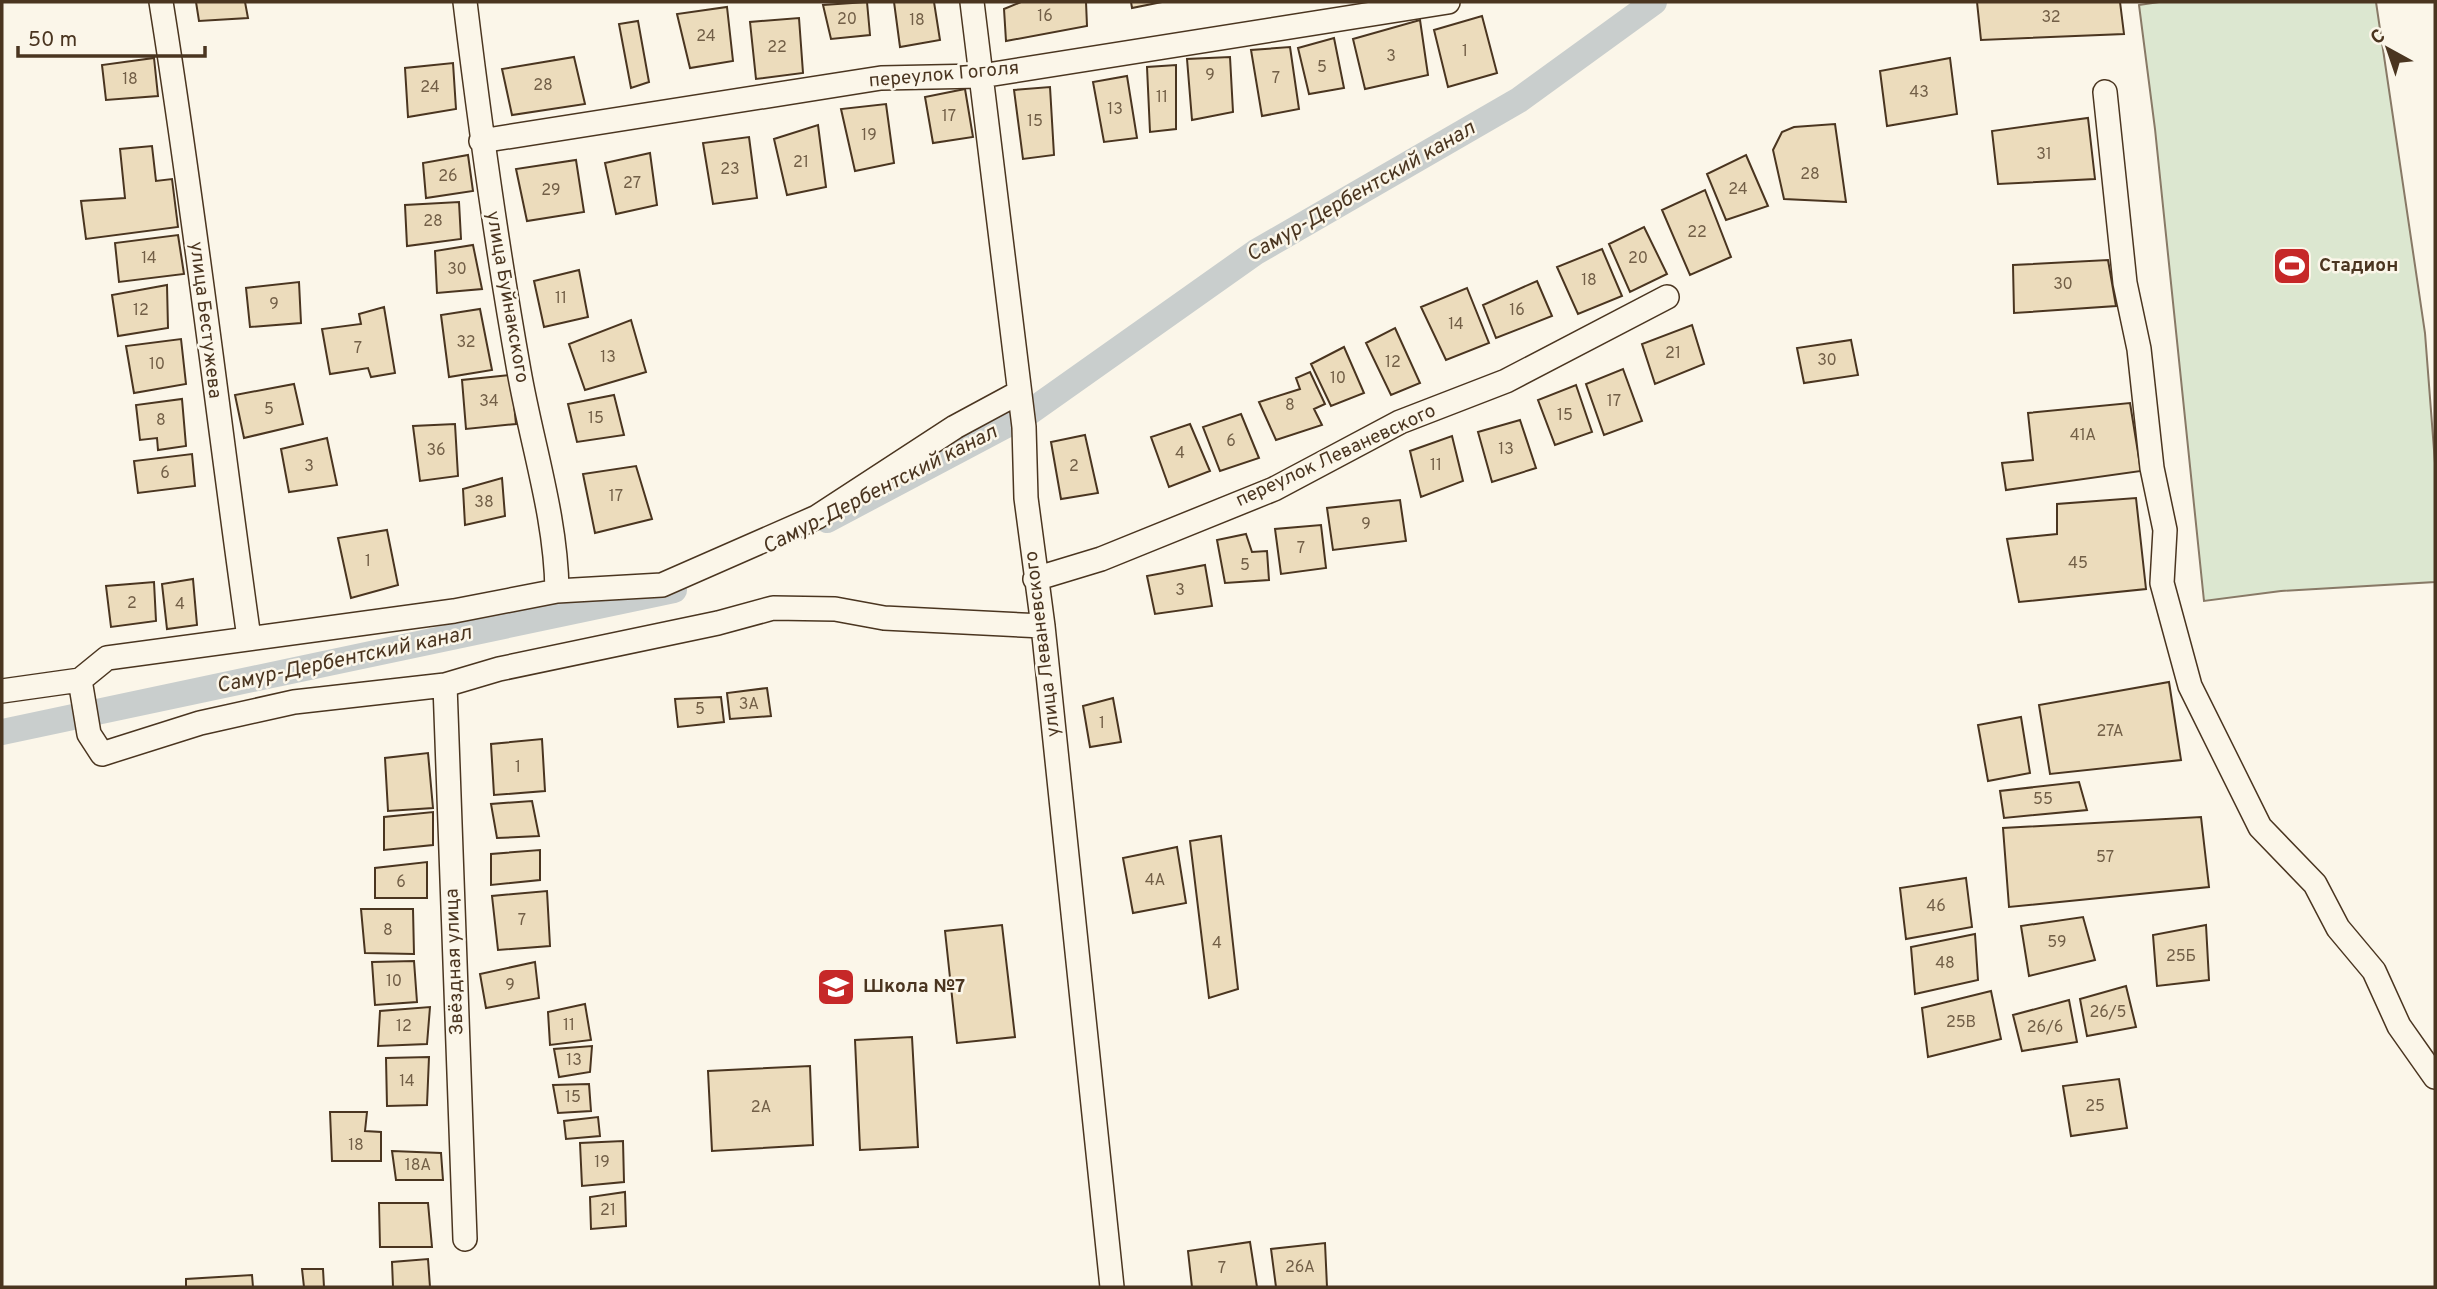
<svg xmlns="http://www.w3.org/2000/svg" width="2437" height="1289" font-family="Overpass,sans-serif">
	<rect width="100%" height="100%" fill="#fbf6e9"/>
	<path fill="#dce7d0" stroke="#887966" stroke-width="2" d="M2159,2H2376L2425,333L2435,463V582L2281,591L2204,601L2155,129L2139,5Z"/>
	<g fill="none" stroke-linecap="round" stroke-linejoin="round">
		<path stroke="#c9cecd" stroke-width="26" d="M827,520L1027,414L1256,252L1519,100L1654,2
			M2,732L674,590"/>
	</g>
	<path fill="#ecdcbc" stroke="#4a3520" stroke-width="2" d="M196,2H245L248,18L199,21Z
		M867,2L870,35L831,39L823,5Z
		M894,2H934L940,40L900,47Z
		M1021,2H1086L1087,26L1006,41L1004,9Z
		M1131,2H1162L1132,8Z
		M1977,2H2120L2124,34L1981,40Z
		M727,7L733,61L690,68L677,14Z
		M1482,16L1497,73L1448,87L1434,30Z
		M799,18L803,73L756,79L750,22Z
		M1420,20L1428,75L1365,89L1353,39Z
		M638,21L649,82L631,88L619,24Z
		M1334,38L1344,88L1309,94L1298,48Z
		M1290,47L1299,109L1262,116L1251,50Z
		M574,57L585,104L512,115L502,69Z
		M1230,57L1233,112L1192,120L1187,59Z
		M154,58L158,96L106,100L102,65Z
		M1950,58L1957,114L1887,126L1880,71Z
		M453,63L456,109L408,117L405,68Z
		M1176,65V129L1150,132L1147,67Z
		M1127,76L1137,138L1104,142L1093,82Z
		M1050,87L1054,155L1023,159L1014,90Z
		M965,89L973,137L933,143L925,97Z
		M886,104L894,163L855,171L841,109Z
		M2088,118L2095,179L1998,184L1992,131Z
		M1835,124L1846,202L1784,199L1773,150L1782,132L1794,127Z
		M818,125L826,187L787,195L774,139Z
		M749,137L757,198L713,204L703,143Z
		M152,146L156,181L172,179L178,227L86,239L81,201L125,198L120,149Z
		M650,153L657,205L616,214L605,163Z
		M468,155L473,191L426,198L423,163Z
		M1746,155L1768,206L1726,220L1707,174Z
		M576,160L584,212L527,221L516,169Z
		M1705,190L1731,257L1690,275L1662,210Z
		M459,202L461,239L407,246L405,205Z
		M1644,227L1667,274L1630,292L1609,244Z
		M178,235L184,274L119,282L115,243Z
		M473,245L482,289L437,293L435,251Z
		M1602,249L1622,296L1578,314L1557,267Z
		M2108,260L2116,306L2014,313L2013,265Z
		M579,270L588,317L544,327L534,281Z
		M1537,281L1552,316L1496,338L1483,305Z
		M299,282L301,323L250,327L246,288Z
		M167,285L168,328L118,336L112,295Z
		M1467,288L1489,343L1446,360L1421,307Z
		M384,307L395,373L371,377L368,368L330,374L322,329L361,324L359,314Z
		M480,309L492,370L449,377L441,315Z
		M631,320L646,372L585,390L569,344Z
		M1692,325L1704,364L1655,384L1642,344Z
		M1395,328L1420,383L1391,395L1366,343Z
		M181,339L186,384L134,393L126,346Z
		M1851,340L1858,375L1804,383L1797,348Z
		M1344,347L1364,393L1331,406L1311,364Z
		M1623,369L1642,421L1604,435L1586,384Z
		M1310,372L1325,404L1314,409L1322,425L1276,440L1259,402L1300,389L1296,378Z
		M511,375L516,424L466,429L462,380Z
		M294,384L303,424L244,438L235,395Z
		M1576,385L1592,432L1555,445L1538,400Z
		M614,395L624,435L577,442L568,404Z
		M182,399L186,446L158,450L157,438L140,440L136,405Z
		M2130,403L2141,471L2006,490L2002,463L2033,460L2028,413Z
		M1241,414L1259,458L1220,471L1203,427Z
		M1520,420L1536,468L1492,482L1478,432Z
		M455,424L458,476L420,481L413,426Z
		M1190,424L1210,471L1169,487L1151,437Z
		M1085,435L1098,493L1061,499L1051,442Z
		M1452,436L1463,481L1421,497L1410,451Z
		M327,438L337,485L289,492L281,449Z
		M192,454L195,486L138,493L134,461Z
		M636,466L652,519L595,533L583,474Z
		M502,478L505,516L465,525L463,489Z
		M2136,498L2146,589L2019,602L2007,539L2057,534V504Z
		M1400,500L1406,541L1333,550L1327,508Z
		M1321,525L1326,568L1281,574L1275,529Z
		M387,530L398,585L351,598L338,538Z
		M1246,534L1252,552L1267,551L1269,580L1225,583L1217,540Z
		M1205,565L1212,606L1155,614L1147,576Z
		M193,579L197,625L167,629L162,584Z
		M154,582L156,621L111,627L106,586Z
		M2169,682L2181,760L2050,774L2039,705Z
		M767,688L771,716L730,719L727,693Z
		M721,697L724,722L678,727L675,699Z
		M1113,698L1121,742L1090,747L1083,706Z
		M2021,717L2030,773L1988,781L1978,725Z
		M542,739L545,791L494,795L491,744Z
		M428,753L433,808L388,811L385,758Z
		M2079,782L2087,810L2004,818L2000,791Z
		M532,801L539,836L497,838L491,804Z
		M433,812V845L384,850V817Z
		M2201,817L2209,887L2009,907L2003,828Z
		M1221,836L1238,989L1209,998L1190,841Z
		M1177,847L1186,903L1133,913L1123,858Z
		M540,850V880L491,885V854Z
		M427,862V898H375V868Z
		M1966,878L1972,927L1906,939L1900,888Z
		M547,891L550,946L498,950L492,896Z
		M361,909H413L414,954L365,953Z
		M2083,917L2095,960L2029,976L2021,926Z
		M1002,925L1015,1037L957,1043L945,931Z
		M2206,925L2209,980L2157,986L2153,935Z
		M1975,934L1978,980L1915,994L1911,947Z
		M414,961L417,1002L375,1005L372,962Z
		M535,962L539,998L486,1008L480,974Z
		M2126,986L2136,1027L2087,1036L2080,999Z
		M1991,991L2001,1039L1928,1057L1922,1008Z
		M2069,1000L2077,1042L2022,1051L2013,1015Z
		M585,1004L591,1040L550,1045L548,1012Z
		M430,1007L427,1044L378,1046L380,1011Z
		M912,1037L918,1147L860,1150L855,1040Z
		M592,1046L590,1072L559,1077L554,1049Z
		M429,1057L427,1105L387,1106L386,1058Z
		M810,1066L813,1145L712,1151L708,1071Z
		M2119,1079L2127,1128L2071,1136L2063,1086Z
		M589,1084L591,1111L558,1113L553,1085Z
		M330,1112H367L365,1131L381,1132V1161H332Z
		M598,1117L600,1136L566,1139L564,1121Z
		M623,1141L624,1182L582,1186L580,1143Z
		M392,1151L441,1153L443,1180H396Z
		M625,1192L626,1226L591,1229L590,1197Z
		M379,1203H428L432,1247H380Z
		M1250,1242L1257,1287H1192L1188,1251Z
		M1325,1243L1327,1287H1276L1271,1249Z
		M428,1259L430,1287H393L392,1262Z
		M302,1269H323L324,1287H304Z
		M252,1275L253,1287H186V1279Z"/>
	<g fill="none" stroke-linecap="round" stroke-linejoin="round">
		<defs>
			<path id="street" d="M161,2C195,213 219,426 249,638
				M465,2C480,126 497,248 519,371C532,445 556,516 557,591
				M972,2L1024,427L1026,498L1043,626L1112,1287
				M2105,92L2125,283L2139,349L2152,468L2165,530L2162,583L2190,686L2260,827L2315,884L2338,928L2374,971L2399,1026L2435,1077
				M481,141L881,78L981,76L1448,2
				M1018,393L955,427L817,517L662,585L557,591L454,611L107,658L80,680L89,734L102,754L200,723L294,702L445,685L499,669L718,623L773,608L835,609L884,618L1043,626
				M1035,579L1101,559L1274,489L1400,422L1506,381L1667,297
				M445,685L465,1239
				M2,691L80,680"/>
		</defs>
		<use href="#street" stroke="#4a3520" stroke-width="26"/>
		<use href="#street" stroke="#fbf6e9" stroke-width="23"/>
	</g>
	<defs>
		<symbol id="stadium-square" viewBox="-11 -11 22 22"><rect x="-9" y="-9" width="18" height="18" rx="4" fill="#c62828" stroke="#fbf6e9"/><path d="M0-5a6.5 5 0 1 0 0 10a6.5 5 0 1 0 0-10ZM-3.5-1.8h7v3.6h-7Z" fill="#fff"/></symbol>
		<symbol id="school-square" viewBox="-11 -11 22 22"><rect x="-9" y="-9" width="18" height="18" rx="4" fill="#c62828" stroke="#fbf6e9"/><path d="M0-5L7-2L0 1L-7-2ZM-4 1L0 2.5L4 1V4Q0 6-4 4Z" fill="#fff"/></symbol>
	</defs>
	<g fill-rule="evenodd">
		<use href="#stadium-square" x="2270" y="244" width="44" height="44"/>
		<use href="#school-square" x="814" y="965" width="44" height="44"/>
	</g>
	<g text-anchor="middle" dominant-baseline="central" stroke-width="5" stroke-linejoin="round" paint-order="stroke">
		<g font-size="16" fill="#725f47">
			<text x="1045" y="17">16</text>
			<text x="2051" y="18">32</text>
			<text x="847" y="20">20</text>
			<text x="917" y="21">18</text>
			<text x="706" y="37">24</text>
			<text x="777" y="48">22</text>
			<text x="1465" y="52">1</text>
			<text x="1391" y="57">3</text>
			<text x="1322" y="68">5</text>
			<text x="1210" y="76">9</text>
			<text x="1276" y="79">7</text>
			<text x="130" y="80">18</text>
			<text x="543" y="86">28</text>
			<text x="430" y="88">24</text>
			<text x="1919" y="93">43</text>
			<text x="1162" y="98">11</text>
			<text x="1115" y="110">13</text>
			<text x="949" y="117">17</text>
			<text x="1035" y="122">15</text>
			<text x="869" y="136">19</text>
			<text x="2044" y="155">31</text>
			<text x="801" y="163">21</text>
			<text x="730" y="170">23</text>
			<text x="1810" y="175">28</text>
			<text x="448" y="177">26</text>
			<text x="632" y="184">27</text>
			<text x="1738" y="190">24</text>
			<text x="551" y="191">29</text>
			<text x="433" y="222">28</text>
			<text x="1697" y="233">22</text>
			<text x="149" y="259">14</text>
			<text x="1638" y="259">20</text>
			<text x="457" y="270">30</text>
			<text x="1589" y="281">18</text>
			<text x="2063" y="285">30</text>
			<text x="561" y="299">11</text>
			<text x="274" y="305">9</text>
			<text x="141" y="311">12</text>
			<text x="1517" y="311">16</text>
			<text x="1456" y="325">14</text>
			<text x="466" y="343">32</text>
			<text x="358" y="349">7</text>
			<text x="1673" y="354">21</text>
			<text x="608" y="358">13</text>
			<text x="1827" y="361">30</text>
			<text x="1393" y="363">12</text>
			<text x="157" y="365">10</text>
			<text x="1338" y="379">10</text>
			<text x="489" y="402">34</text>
			<text x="1614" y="402">17</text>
			<text x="1290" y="406">8</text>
			<text x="269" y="410">5</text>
			<text x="1565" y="416">15</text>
			<text x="596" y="419">15</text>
			<text x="161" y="421">8</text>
			<text x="2083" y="436">41А</text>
			<text x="1231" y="442">6</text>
			<text x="1506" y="450">13</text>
			<text x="436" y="451">36</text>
			<text x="1180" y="454">4</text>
			<text x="1436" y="466">11</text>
			<text x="309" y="467">3</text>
			<text x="1074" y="467">2</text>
			<text x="165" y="474">6</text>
			<text x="616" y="497">17</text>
			<text x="484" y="503">38</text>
			<text x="1366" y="525">9</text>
			<text x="1301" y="549">7</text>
			<text x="368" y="562">1</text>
			<text x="2078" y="564">45</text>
			<text x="1245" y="566">5</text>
			<text x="1180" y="591">3</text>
			<text x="132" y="604">2</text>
			<text x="180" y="605">4</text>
			<text x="749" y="705">3А</text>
			<text x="700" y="710">5</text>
			<text x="1102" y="724">1</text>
			<text x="2110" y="732">27А</text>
			<text x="518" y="768">1</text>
			<text x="2043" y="800">55</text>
			<text x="2105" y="858">57</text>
			<text x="1155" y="881">4А</text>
			<text x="401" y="883">6</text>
			<text x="1936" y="907">46</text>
			<text x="522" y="921">7</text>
			<text x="388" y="931">8</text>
			<text x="2057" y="943">59</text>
			<text x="1217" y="944">4</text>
			<text x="2181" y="957">25Б</text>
			<text x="1945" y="964">48</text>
			<text x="394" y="982">10</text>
			<text x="510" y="986">9</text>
			<text x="2108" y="1013">26/5</text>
			<text x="1961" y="1023">25В</text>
			<text x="569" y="1026">11</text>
			<text x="404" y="1027">12</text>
			<text x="2045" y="1028">26/6</text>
			<text x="574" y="1061">13</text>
			<text x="407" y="1082">14</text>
			<text x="573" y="1098">15</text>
			<text x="2095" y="1107">25</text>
			<text x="761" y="1108">2А</text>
			<text x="356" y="1146">18</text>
			<text x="602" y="1163">19</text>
			<text x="418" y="1166">18А</text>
			<text x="608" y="1211">21</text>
			<text x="1300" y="1268">26А</text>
			<text x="1222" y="1269">7</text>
		</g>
		<g font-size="19" fill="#4a3520" stroke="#fbf6e9">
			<text transform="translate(944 75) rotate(-5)">переулок Гоголя</text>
			<text transform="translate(507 297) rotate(80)">улица Буйнакского</text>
			<text transform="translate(205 320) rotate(83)">улица Бестужева</text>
			<text transform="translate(1336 456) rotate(-25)">переулок Леваневского</text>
			<text transform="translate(1043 644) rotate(-97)">улица Леваневского</text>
			<text transform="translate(455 962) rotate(-92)">Звёздная улица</text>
		</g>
		<g font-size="19" font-weight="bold" fill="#4a3520" stroke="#fbf6e9" text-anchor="start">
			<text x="2319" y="266">Стадион</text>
			<text x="863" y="987">Школа №7</text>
		</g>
		<g font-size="21" font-style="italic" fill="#4a3520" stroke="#fbf6e9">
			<text transform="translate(1361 192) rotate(-30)">Самур-Дербентский канал</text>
			<text transform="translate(880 490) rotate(-27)">Самур-Дербентский канал</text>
			<text transform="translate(344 660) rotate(-12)">Самур-Дербентский канал</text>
		</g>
	</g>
	<rect width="2437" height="1289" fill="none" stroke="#4a3520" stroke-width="7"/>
	<g transform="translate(2388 49) rotate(320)" stroke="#fbf6e9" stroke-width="5" paint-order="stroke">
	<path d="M0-5L12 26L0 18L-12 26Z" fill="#4a3520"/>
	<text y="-10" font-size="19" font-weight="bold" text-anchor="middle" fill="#4a3520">С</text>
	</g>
	<path d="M18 46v10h187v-10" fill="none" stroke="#4a3520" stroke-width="3.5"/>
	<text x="28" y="46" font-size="21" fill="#4a3520" stroke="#fbf6e9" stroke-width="5" paint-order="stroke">50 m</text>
</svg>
